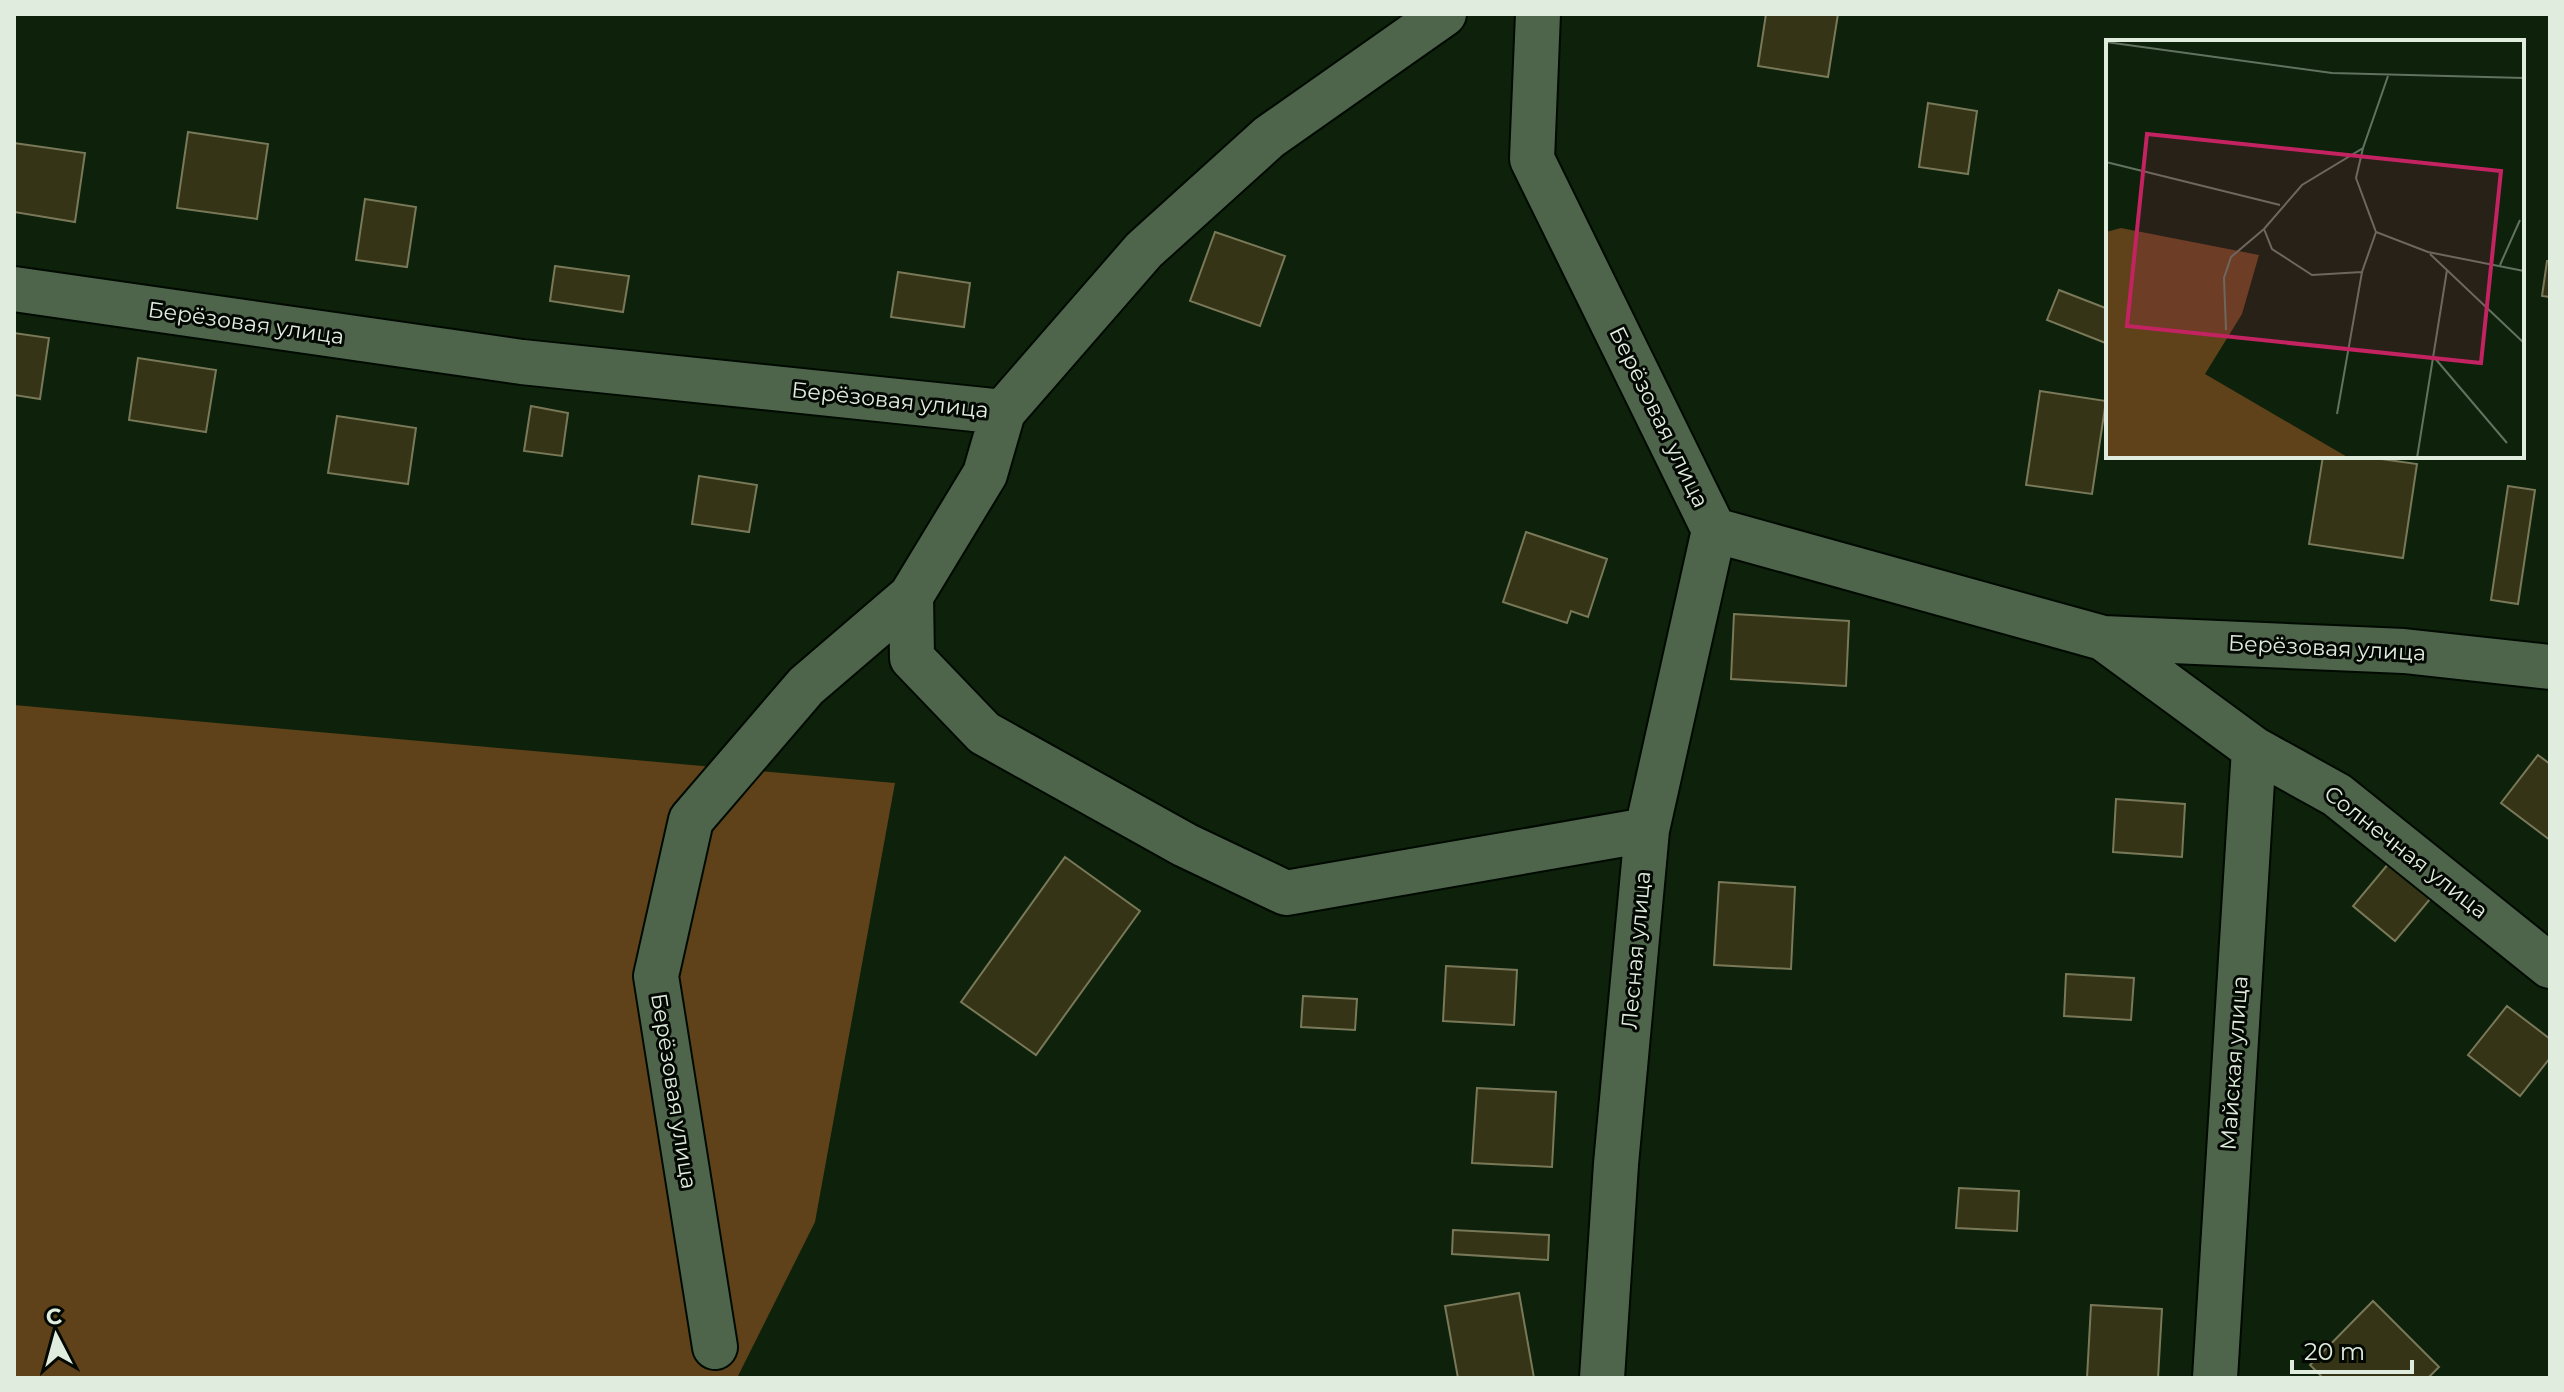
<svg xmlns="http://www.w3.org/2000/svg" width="2564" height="1392" font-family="Montserrat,sans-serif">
	<rect width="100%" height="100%" fill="#0d210b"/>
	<path fill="#5f421a" d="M14,705L895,783L815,1222L737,1378H14Z"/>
	<path fill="#353416" stroke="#797858" stroke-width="2" d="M1766,14H1838L1828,77L1758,66Z
		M1928,103L1977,111L1968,174L1919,167Z
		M188,132L268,144L257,219L177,208Z
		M14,143L85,153L75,222L14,212Z
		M365,199L416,207L407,267L356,260Z
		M1215,232L1285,256L1260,326L1190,301Z
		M2547,261H2550V297L2542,296Z
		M555,266L629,276L623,312L550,301Z
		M898,272L970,283L964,327L891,317Z
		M2059,290L2108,309V344L2047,320Z
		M14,333L49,338L40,399L14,395Z
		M138,358L216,370L206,432L129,420Z
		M2040,391L2106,401L2092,494L2026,485Z
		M531,406L568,413L562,456L524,451Z
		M337,416L416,428L408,484L328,473Z
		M2323,456H2360L2417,464L2403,558L2309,544Z
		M699,476L757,485L749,532L692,524Z
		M2508,486L2535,490L2518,604L2491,600Z
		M1526,532L1607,559L1588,617L1571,611L1567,623L1503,602Z
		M1734,614L1849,621L1846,686L1731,679Z
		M2538,755L2550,764V840L2501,803Z
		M2116,799L2185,804L2182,857L2113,852Z
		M1065,857L1140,911L1036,1055L961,1002Z
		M2394,857L2436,892L2395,941L2353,906Z
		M1719,882L1795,887L1791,969L1714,965Z
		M1446,966L1517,970L1514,1025L1443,1021Z
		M2066,974L2134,978L2131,1020L2064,1016Z
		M1303,996L1357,999L1355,1030L1301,1027Z
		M2507,1006L2550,1039V1058L2520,1096L2468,1055Z
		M1477,1088L1556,1092L1552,1167L1472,1163Z
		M1959,1188L2019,1191L2017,1231L1956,1228Z
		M1453,1230L1549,1235L1548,1260L1452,1254Z
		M1519,1293L1534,1378H1458L1445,1306Z
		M2373,1301L2439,1367L2428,1378H2323L2310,1365Z
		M2091,1305L2162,1309L2158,1378H2087Z"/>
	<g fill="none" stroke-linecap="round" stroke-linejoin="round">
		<defs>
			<path id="minor" d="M1538,14L1532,159L1714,530L2103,638L2404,651L2550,667
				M14,289L522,362L1003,412
				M911,596L912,658L984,733L1185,845L1286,893L1647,830
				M2103,638L2254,749L2337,795L2550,966
				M715,1347L656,976L691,820L806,686L911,596L985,474L1003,412L1144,250L1269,137L1444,14
				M1602,1378L1616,1164L1647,830L1714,530
				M2215,1378L2254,749"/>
		</defs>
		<use href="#minor" stroke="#000a00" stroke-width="48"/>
		<use href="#minor" stroke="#4e654c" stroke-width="44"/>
	</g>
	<g text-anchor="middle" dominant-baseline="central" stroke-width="6" stroke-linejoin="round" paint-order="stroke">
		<g font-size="22" fill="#e0edde" stroke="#030802">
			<text transform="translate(246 323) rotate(8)">Берёзовая улица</text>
			<text transform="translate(890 400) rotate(6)">Берёзовая улица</text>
			<text transform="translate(1659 417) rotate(64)">Берёзовая улица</text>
			<text transform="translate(2327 648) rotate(3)">Берёзовая улица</text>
			<text transform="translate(2406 852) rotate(38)">Солнечная улица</text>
			<text transform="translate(1636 950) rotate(-85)">Лесная улица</text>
			<text transform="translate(2234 1063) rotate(-86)">Майская улица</text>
			<text transform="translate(674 1091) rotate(81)">Берёзовая улица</text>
		</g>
	</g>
	<g transform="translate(2106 40)">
		<rect width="418" height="418" fill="#0d210b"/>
		<path d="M15,188L153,215L136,274L99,334L243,418H0V192Z" fill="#5f421a"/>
		<path fill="none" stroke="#61735f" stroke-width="2" d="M0,2L226,33L418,38M257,108L250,138L270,192L322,212L418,231M0,122L174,165M158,189L166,209L206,235L256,232M324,214L418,303M394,225L414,180M120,290L118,238L125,217L158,189L196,145L257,108L282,36M327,316L401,403M231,374L256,232L270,192M311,418L341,230"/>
		<path fill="#c42362" fill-opacity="0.15" stroke="#c42362" stroke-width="4" d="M41,94L395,131L375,323L21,286Z"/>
		<rect width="418" height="418" fill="none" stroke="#e0edde" stroke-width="4"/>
	</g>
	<rect width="2564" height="1392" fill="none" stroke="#e0edde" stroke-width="32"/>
	<g transform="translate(56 1336) rotate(354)" stroke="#030802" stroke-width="6" paint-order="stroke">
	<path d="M0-6L14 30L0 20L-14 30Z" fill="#e0edde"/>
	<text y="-12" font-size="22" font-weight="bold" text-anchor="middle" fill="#e0edde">С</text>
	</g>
	<path d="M2292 1360v12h120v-12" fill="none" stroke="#e0edde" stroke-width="4"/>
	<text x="2304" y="1360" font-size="24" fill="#e0edde" stroke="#030802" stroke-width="6" paint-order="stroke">20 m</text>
</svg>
